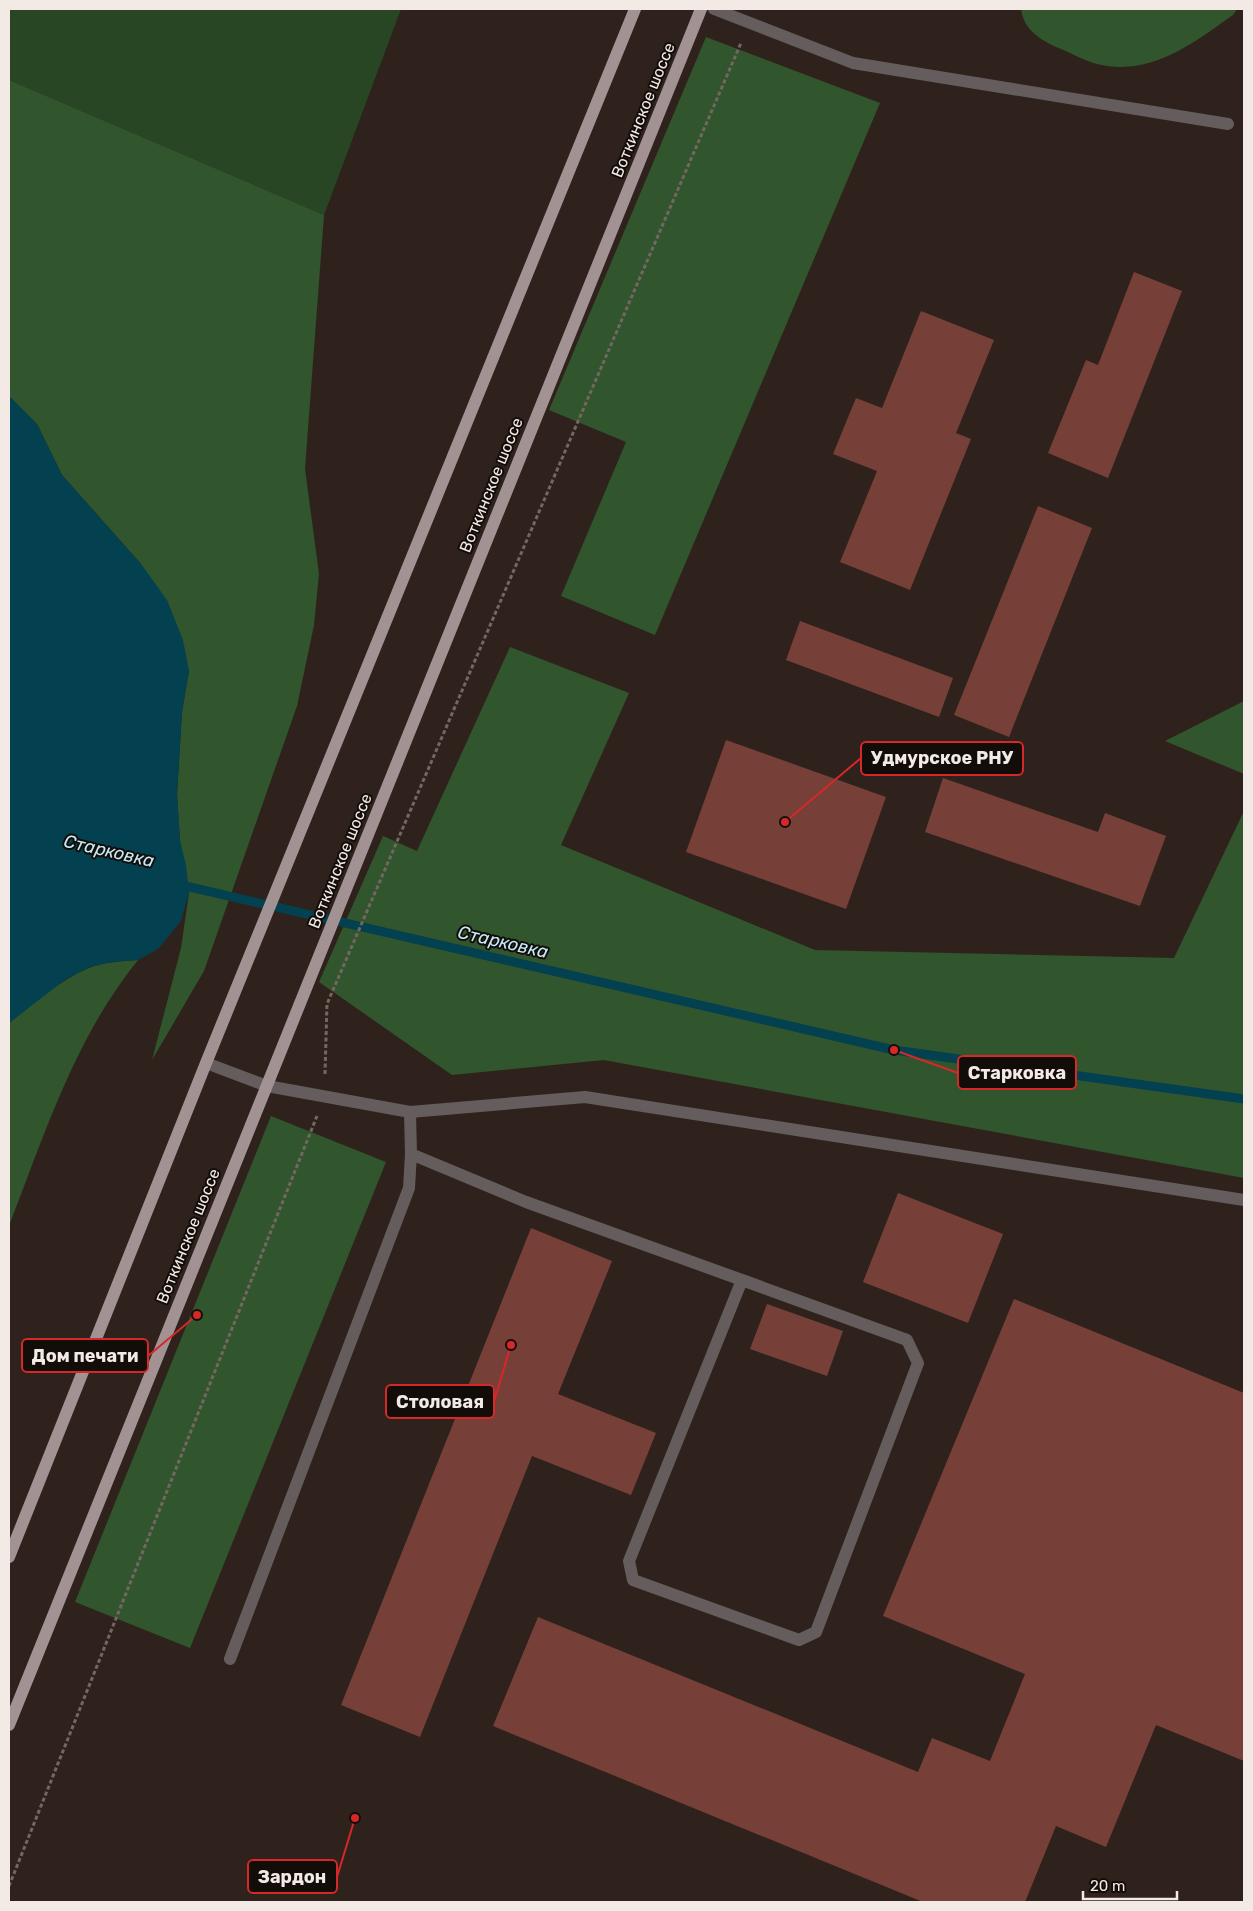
<svg xmlns="http://www.w3.org/2000/svg" width="1253" height="1911" font-family="Rubik,sans-serif">
	<rect width="100%" height="100%" fill="#2f221c"/>
	<path fill="#284624" d="M9,9H401L324,215L9,80Z"/>
	<path fill="#31552d" d="M1021,9H1237L1233,15C1192,44 1150,77 1097,64C1085,61 1073,54 1061,49C1042,41 1024,31 1021,9Z
		M706,37L880,103L655,635L561,596L626,442L549,410Z
		M9,80L324,215L305,469L319,574L314,625L297,706L204,971L152,1060L181,948L189,893L180,841L177,795L182,712L189,671L141,564L62,475L37,424L9,396Z
		M510,647L629,693L561,845L815,950L1174,958L1244,811V1178L604,1060L452,1075L319,982L383,836L417,851Z
		M1244,701V774L1165,741Z
		M138,960C75,1038 45,1133 9,1226V1023C34,1004 59,980 89,968C104,962 122,961 138,960Z
		M271,1116L386,1162L190,1648L75,1602Z"/>
	<path fill="#034050" d="M9,396L37,424L62,475L141,564L167,600L183,640L189,671L182,712L177,795L180,841L186,865L189,893L181,921L158,949L138,960L112,962L90,967L66,979L9,1023Z"/>
	<g fill="none" stroke-linecap="round" stroke-linejoin="round">
		<path stroke="#034050" stroke-width="9" d="M177,884L894,1050L1244,1099"/>
	</g>
	<path fill="#764038" d="M1134,272L1182,291L1108,478L1048,453L1086,360L1098,365Z
		M921,311L994,340L956,433L971,439L910,590L840,562L877,471L833,454L856,398L882,408Z
		M1038,506L1092,528L1009,737L954,715Z
		M800,621L953,678L939,717L786,660Z
		M726,740L886,797L846,909L686,852Z
		M943,778L1098,832L1105,813L1166,836L1140,906L925,832Z
		M898,1193L1003,1234L968,1323L863,1282Z
		M531,1228L612,1261L558,1394L656,1433L631,1495L532,1456L420,1737L341,1705Z
		M1014,1299L1244,1393V1761L1156,1725L1106,1847L1056,1826L1025,1902H923L493,1726L538,1617L918,1772L932,1738L990,1761L1025,1674L883,1616Z
		M767,1304L843,1331L827,1376L750,1349Z"/>
	<g fill="none" stroke-linecap="round" stroke-linejoin="round">
		<path stroke="#736762" stroke-width="3" stroke-dasharray="4 2.5" stroke-linecap="butt" d="M325,1074L327,1004L741,43
			M9,1886L317,1116"/>
		<path stroke="#645c5d" stroke-width="12" d="M714,9L853,63L1228,124
			M206,1063L267,1086L410,1112L585,1097L1244,1200
			M411,1154L526,1202L742,1280L629,1561L633,1580L799,1640L816,1632L918,1363L907,1340L742,1280
			M230,1659L409,1188L411,1154L410,1112"/>
		<path stroke="#a39294" stroke-width="12" d="M9,1557L206,1063L635,9
			M9,1725L701,9"/>
	</g>
	<g text-anchor="middle" dominant-baseline="central" stroke-width="4" stroke-linejoin="round" paint-order="stroke">
		<g font-size="16" fill="#f3e9e5" stroke="#130d0a">
			<text transform="translate(643 110) rotate(-68)">Воткинское шоссе</text>
			<text transform="translate(491 485) rotate(-68)">Воткинское шоссе</text>
			<text transform="translate(340 861) rotate(-68)">Воткинское шоссе</text>
			<text transform="translate(188 1236) rotate(-68)">Воткинское шоссе</text>
		</g>
		<g font-size="18" font-style="italic" fill="#c6ebf8" stroke="#130d0a">
			<text transform="translate(109 851) rotate(13)">Старковка</text>
			<text transform="translate(503 942) rotate(13)">Старковка</text>
		</g>
	</g>
	<path fill="none" stroke="#d62828" stroke-width="2" d="M785 822L861 758M894 1050L958 1073M197 1315L148 1356M511 1345L494 1402M355 1818L337 1877"/>
	<g fill="#d62828" stroke="#130d0a" stroke-width="2">
		<circle cx="785" cy="822" r="5"/>
		<circle cx="894" cy="1050" r="5"/>
		<circle cx="197" cy="1315" r="5"/>
		<circle cx="511" cy="1345" r="5"/>
		<circle cx="355" cy="1818" r="5"/>
	</g>
	<g fill="#130d0a" stroke="#d62828" stroke-width="2">
		<rect x="861" y="742" width="162" height="33" rx="5"/>
		<rect x="958" y="1056" width="118" height="33" rx="5"/>
		<rect x="22" y="1339" width="126" height="33" rx="5"/>
		<rect x="386" y="1385" width="108" height="33" rx="5"/>
		<rect x="248" y="1860" width="89" height="33" rx="5"/>
	</g>
	<g font-size="18" text-anchor="middle" font-weight="bold" fill="#f3e9e5">
		<text x="942" y="764">Удмурское РНУ</text>
		<text x="1017" y="1079">Старковка</text>
		<text x="85" y="1362">Дом печати</text>
		<text x="440" y="1408">Столовая</text>
		<text x="292" y="1883">Зардон</text>
	</g>
	<rect width="1253" height="1911" fill="none" stroke="#f3e9e5" stroke-width="20"/>
	<path d="M1083 1891v8h94v-8" fill="none" stroke="#f3e9e5" stroke-width="2.5"/>
	<text x="1090" y="1891" font-size="15" fill="#f3e9e5" stroke="#130d0a" stroke-width="4" paint-order="stroke">20 m</text>
</svg>
